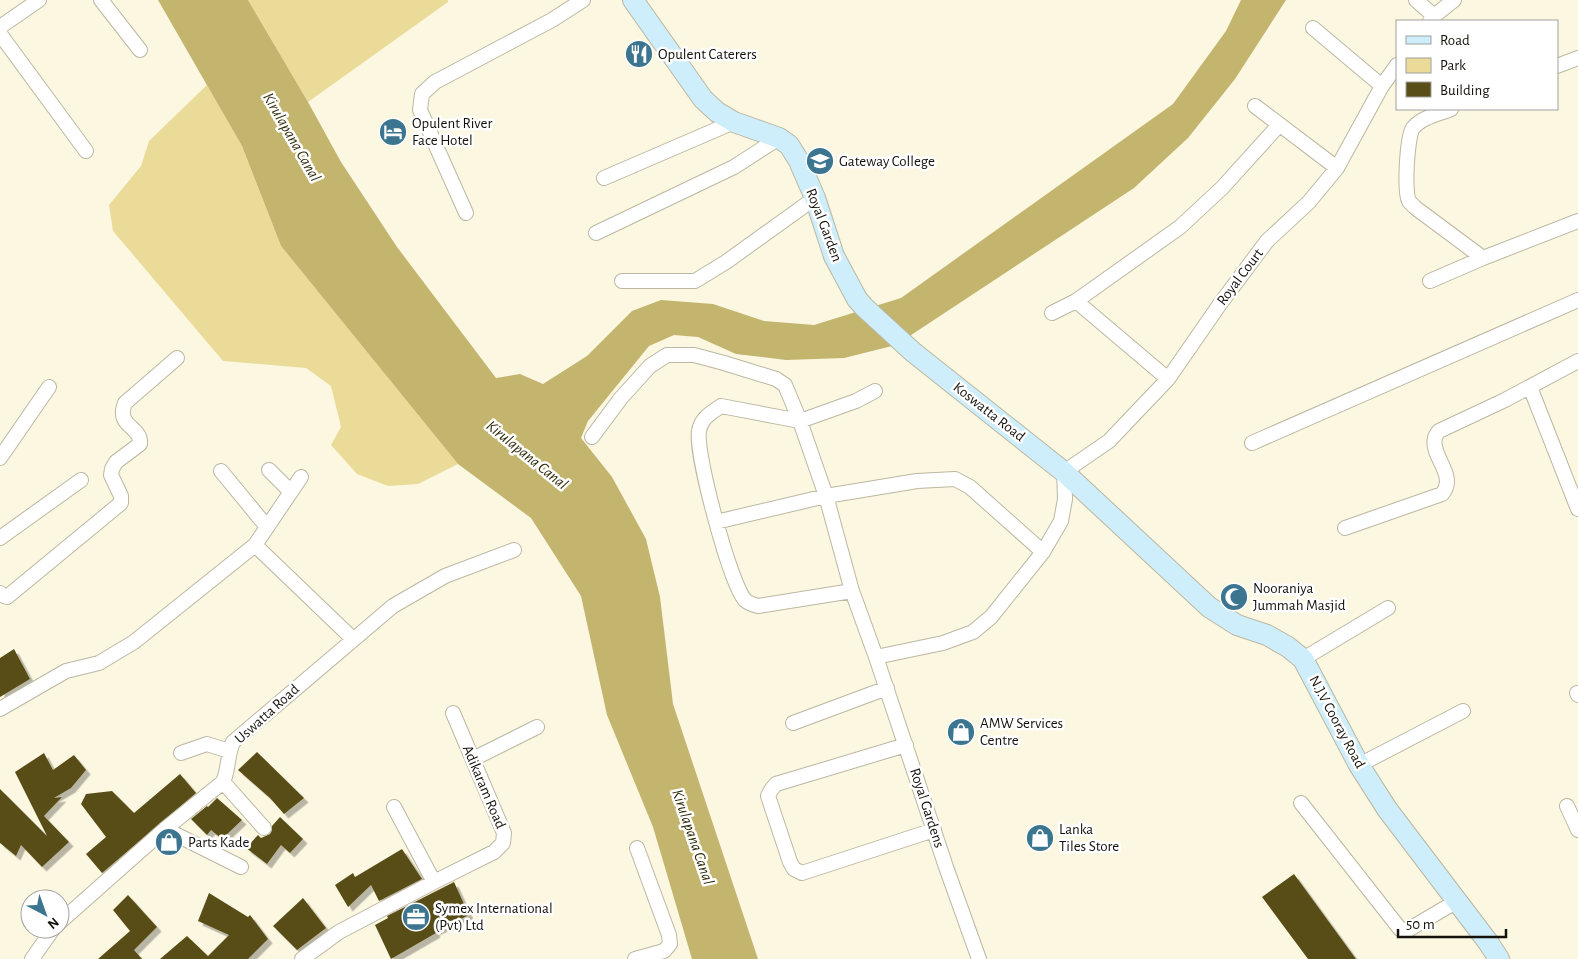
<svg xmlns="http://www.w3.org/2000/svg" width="1578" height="959" font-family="'Alegreya Sans',sans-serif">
	<defs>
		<filter id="shadow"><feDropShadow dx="4.5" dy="4.5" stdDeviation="0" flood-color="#0004"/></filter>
	</defs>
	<rect width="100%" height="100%" fill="#fbf7e1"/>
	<path fill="#eadc98" d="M248,0H448V2L308,102Z
		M207,85L242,146L281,246L458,464L418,484L388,486L357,474L331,445L341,427L331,386L306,368L223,361L113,231L109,205L141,166L149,141Z"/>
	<path fill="#c3b46e" d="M158,0H248L308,102L341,162L397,247L496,378L520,374L543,384L587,356L632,311L661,300L713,304L764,321L814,325L901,298L1173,104L1226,31L1241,0H1286L1235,79L1188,138L1134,188L896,345L844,358L786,360L736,354L698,337L674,335L649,346L588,421L581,438L612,477L646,539L660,597L673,704L758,959H692L653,827L607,715L581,596L531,518L458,464L281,246L242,146Z"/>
	<path fill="#594e18" filter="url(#shadow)" d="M14,649L30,679L0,697V658Z
		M257,752L304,798L284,814L270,798L238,770Z
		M44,753L53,770L74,755L86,770L71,788L54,798L62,797L44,816L69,842L42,867L21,845L16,856L0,843V789L47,836L15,772Z
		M180,774L196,793L102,873L86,854L106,837L81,804L86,794L112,791L134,813Z
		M217,798L242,820L222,839L211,830L207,835L191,819L207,806L208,807Z
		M280,817L303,839L290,853L281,845L267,864L246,848L258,835L261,838L270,834L272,830V826Z
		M402,849L422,879L379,901L371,885L348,907L335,885L353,873L355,877Z
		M1294,874L1356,959H1308L1262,897Z
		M454,882L469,915L435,931L436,933L391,959L375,925L388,918L387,916Z
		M209,893L248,917L250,915L268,939L248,959H160L187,936L208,956L229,935L198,921Z
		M128,895L157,927L134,950L142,959H98L130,931L113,910Z
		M303,898L326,928L297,950L273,926Z"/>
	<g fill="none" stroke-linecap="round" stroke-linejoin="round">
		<defs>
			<path id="street" d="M101,0L140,50
				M1416,0L1434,16
				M1430,21L1434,16L1454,0
				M0,27L39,0
				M1313,28L1382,86
				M0,34L86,151
				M1557,66L1578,58
				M1255,106L1337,168
				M1451,109C1439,114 1422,117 1413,128C1407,136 1404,192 1409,201C1411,204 1415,207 1417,209L1483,258
				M604,178L734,122
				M466,213L420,110L422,94L435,82L552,20L583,0
				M596,233L734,167L779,138
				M622,281H695L726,262L815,198
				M1430,281L1483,258L1578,221
				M1076,301L1168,379
				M1052,313L1076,301L1180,227L1222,188L1279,125
				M1530,387L1578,509
				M592,437L621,398L650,366L667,355H694L724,363L776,379L785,385L800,421L826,496L852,591L876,657L946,867L979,959
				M1252,443L1578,300
				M0,458L49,387
				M269,470L291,492
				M221,471L267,527
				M716,522L826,496L917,481L955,479L970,487L1043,552
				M1345,528L1442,494C1458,476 1430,456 1435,438C1435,436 1437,434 1439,431L1505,400L1578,361
				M0,538L81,480
				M255,545L353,639
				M852,591L758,606C754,605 748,603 745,600C730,583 695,453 699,431C701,418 711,413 721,406L800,421L856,401L875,391
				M0,593L1,595L7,597L121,503V496L111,475L112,469L116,462L140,444C142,426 115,427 125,403L177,358
				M876,657L943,643L973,632L991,617L1043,552L1061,521L1065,499L1064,472L1109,441L1168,379L1220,304L1267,241L1309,202L1337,168L1382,86L1397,65
				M1303,659L1388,608
				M1577,693L1578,695
				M0,709L66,671L99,663L134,642L255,545L301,477
				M793,723L887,688
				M906,745L776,784L771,790L768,796L790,862L794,869L802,873L934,830
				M181,753L207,744L229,751
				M473,759L537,727
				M1359,765L1463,711
				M223,782L264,828
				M1301,803L1400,929L1408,930L1457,901
				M1567,806L1578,830
				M394,807L434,882
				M165,829L241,867
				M60,922L165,829L223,782C229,769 227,755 233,742L393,606L445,576L514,550
				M32,959L53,929
				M302,959L339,932L434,882L494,852L503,843L504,833L453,713
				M635,959L664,951L670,944L669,935L637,848"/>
			<path id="secondary" d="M633,0L703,99L717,112L734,122L779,138L789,145L799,161L815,198L834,256L857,299L864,307L913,352L1064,472L1209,607L1237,625L1267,635L1288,647L1303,659L1359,765L1387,809L1488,942L1499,959"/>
		</defs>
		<use href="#street" stroke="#bbb7a2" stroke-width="16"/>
		<use href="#secondary" stroke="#bbb7a2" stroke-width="22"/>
		<use href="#street" stroke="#fff" stroke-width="14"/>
		<use href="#secondary" stroke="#ceeefb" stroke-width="20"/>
	</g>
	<defs>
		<symbol id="restaurant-disc" viewBox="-11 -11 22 22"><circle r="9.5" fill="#3c758f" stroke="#fff"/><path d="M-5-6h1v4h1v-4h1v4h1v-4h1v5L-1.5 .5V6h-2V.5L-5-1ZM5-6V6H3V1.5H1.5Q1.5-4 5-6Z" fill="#fff"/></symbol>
		<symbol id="hotel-disc" viewBox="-11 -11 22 22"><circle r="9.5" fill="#3c758f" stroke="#fff"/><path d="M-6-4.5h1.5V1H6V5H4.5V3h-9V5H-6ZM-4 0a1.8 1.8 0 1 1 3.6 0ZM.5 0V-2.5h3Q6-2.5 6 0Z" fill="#fff"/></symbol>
		<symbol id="school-disc" viewBox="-11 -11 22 22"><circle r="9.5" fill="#3c758f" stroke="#fff"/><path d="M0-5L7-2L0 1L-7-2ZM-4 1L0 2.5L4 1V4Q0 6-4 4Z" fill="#fff"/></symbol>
		<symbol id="mosque-disc" viewBox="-11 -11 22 22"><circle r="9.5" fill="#3c758f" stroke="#fff"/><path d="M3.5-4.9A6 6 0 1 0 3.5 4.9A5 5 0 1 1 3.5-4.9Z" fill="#fff"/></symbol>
		<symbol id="shop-disc" viewBox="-11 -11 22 22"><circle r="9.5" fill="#3c758f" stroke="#fff"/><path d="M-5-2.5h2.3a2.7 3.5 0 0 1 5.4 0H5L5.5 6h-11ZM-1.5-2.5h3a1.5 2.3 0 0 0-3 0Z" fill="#fff"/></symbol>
		<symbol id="office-disc" viewBox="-11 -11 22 22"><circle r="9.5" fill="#3c758f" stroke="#fff"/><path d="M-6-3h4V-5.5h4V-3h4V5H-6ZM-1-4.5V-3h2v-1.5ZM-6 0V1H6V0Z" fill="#fff"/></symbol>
	</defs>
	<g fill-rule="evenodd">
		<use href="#restaurant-disc" x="623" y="38" width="32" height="32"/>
		<use href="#hotel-disc" x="377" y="116" width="32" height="32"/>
		<use href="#school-disc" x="804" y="145" width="32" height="32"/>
		<use href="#mosque-disc" x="1218" y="581" width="32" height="32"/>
		<use href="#shop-disc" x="945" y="716" width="32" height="32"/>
		<use href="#shop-disc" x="1024" y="822" width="32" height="32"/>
		<use href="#shop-disc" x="153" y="826" width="32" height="32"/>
		<use href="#office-disc" x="400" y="901" width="32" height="32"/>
	</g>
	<g text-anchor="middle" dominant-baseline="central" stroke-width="5" stroke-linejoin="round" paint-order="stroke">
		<g font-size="15" fill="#13110a" stroke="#fff" text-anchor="start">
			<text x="658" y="54">Opulent Caterers</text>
			<text x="412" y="123">Opulent River<tspan x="412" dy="17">Face Hotel</tspan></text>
			<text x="839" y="161">Gateway College</text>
			<text x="1253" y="588">Nooraniya<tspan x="1253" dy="17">Jummah Masjid</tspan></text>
			<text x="980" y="723">AMW Services<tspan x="980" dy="17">Centre</tspan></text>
			<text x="1059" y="829">Lanka<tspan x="1059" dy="17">Tiles Store</tspan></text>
			<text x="188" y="842">Parts Kade</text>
			<text x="435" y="908">Symex International<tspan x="435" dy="17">(Pvt) Ltd</tspan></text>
		</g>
		<g font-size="15" fill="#13110a" stroke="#fff">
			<text transform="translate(824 225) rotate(69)">Royal Garden</text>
			<text transform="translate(1240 277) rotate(-53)">Royal Court</text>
			<text transform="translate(989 412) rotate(38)">Koswatta Road</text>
			<text transform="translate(267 714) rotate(-42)">Uswatta Road</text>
			<text transform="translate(1337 722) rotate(62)">N.J.V Cooray Road</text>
			<text transform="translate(484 787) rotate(67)">Adikaram Road</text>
			<text transform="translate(927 808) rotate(72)">Royal Gardens</text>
		</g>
		<g font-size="16" font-style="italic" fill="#322b0b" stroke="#fff">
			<text transform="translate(292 137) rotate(60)">Kirulapana Canal</text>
			<text transform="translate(527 455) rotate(39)">Kirulapana Canal</text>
			<text transform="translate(693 837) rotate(71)">Kirulapana Canal</text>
		</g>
	</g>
	<rect x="1396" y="20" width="162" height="90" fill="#ffffff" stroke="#a1a09d"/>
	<rect x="1406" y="36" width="25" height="8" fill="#ceeefb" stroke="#a1a09d"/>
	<text x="1440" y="45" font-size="15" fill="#13110a">Road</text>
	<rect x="1406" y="58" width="25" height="15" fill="#eadc98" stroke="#a1a09d"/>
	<text x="1440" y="70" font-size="15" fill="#13110a">Park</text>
	<rect x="1406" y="82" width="25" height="15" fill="#594e18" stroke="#a1a09d"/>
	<text x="1440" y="95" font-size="15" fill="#13110a">Building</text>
	<g transform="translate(45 914) rotate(139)"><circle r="24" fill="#ffffff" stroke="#a1a09d"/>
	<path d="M0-4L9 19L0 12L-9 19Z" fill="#3c758f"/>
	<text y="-8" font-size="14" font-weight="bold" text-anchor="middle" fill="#13110a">N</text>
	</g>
	<path d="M1398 929v8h108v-8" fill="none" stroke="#13110a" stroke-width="2.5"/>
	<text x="1406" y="929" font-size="15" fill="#13110a" stroke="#ffffff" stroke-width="4" paint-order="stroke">50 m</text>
</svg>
